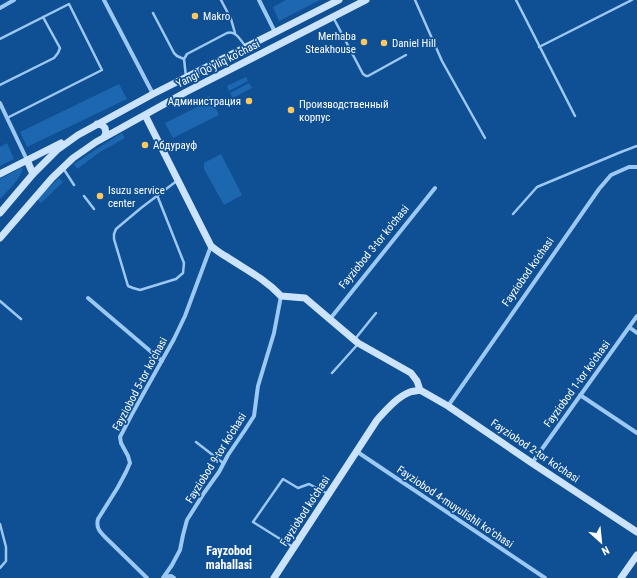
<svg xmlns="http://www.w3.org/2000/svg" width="637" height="578" font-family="'Roboto Condensed',sans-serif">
	<rect width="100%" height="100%" fill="#0f4f94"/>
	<path fill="#1d67b1" d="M286,0H320L279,21L273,7Z
		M246,77L248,81L229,91L227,86Z
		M249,83L252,88L233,98L230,93Z
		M119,84L127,99L27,147L20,132Z
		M209,95L219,115L173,138L165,123L203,104Z
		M122,133L125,138L100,152L77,169L74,164L98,148Z
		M7,143L14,159L0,166V147Z
		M221,154L242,195L224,205L204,169V163Z
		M23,167C21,179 8,190 0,199V179Z
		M59,178L63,182L41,203L37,199Z"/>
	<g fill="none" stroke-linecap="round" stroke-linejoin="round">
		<path stroke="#9cc8f4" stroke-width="2.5" d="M221,0L231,19L235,33
			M415,0L442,61L485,138
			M516,0L575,116
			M153,13L174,53L177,56L184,59
			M333,17L363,74L366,76H368L406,55
			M0,39L69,4L102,70L7,118
			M539,47L632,0
			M186,77L184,59L187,54L227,33C236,30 241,41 246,47
			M0,85L54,58L58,53L60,48L43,17
			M63,168L74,185
			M157,195L184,263L183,273L176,279L140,290L133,288L128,286L114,239V234L116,229L141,208L178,180
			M84,196L94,209
			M513,214L537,187L621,152L637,146
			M0,301L21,319
			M355,339L376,313
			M332,373L358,344
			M196,442L223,463
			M0,524L6,547V561L0,568
			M293,547L253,522L283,479L298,488L309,484L328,494"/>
		<path stroke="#9cc8f4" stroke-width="4" d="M104,0L153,94
			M259,0L275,32
			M0,8L14,0
			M0,103L27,160
			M88,298L162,361
			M330,319L435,188
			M629,327L637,333
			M580,395L637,433
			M448,406L599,189L611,175L629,167H637
			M356,451L545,578
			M532,463L637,316
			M164,577L171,576L174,578
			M147,578L105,537C99,531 96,527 98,519L118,487L126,472L130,463L128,456L121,443L120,437L132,414L174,339L185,316L211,246
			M163,578L172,565L180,550L183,535L187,520L204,493L219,472L228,455L245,430L254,416L258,386L274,333L281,296"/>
		<path stroke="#cbe3fd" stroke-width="7" d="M145,115L211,246C216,250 221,254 227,257C245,269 265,279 281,296L305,298L358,343L411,373L417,381L420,390
			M97,124L102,125L105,128L106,133L104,137
			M27,160L33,174
			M0,174L61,143
			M0,213L33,174L57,150L78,135L153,94L339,0
			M0,238L52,178L73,158L96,142L186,92L366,0
			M420,390L448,406L532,463L637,532
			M274,578L377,420C386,410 397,397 410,392C413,391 416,391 420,390
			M621,578L637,555"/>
	</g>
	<g fill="#ffc95f" stroke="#0f4f94" stroke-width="1.5">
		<circle cx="195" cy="16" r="4"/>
		<circle cx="364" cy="42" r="4"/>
		<circle cx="384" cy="43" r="4"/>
		<circle cx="249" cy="101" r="4"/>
		<circle cx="291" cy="110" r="4"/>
		<circle cx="145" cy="145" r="4"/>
		<circle cx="100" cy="196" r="4"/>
	</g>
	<g text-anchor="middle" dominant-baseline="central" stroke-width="3.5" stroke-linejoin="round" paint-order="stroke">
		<g font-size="11" fill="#fff" stroke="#0f4f94" text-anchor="start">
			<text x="203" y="16">Makro</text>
			<text x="356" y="36" text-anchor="end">Merhaba<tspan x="356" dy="13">Steakhouse</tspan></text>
			<text x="392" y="43">Daniel Hill</text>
			<text x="241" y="101" text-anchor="end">Администрация</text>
			<text x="299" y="104">Производственный<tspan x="299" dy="13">корпус</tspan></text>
			<text x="153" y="145">Абдурауф</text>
			<text x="108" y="190">Isuzu service<tspan x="108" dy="13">center</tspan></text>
		</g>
		<g font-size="11" fill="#fff" stroke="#0f4f94">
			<text transform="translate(218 64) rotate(-27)">Yangi Qo'yliq ko'chasi</text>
			<text transform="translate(374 247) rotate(-51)">Fayziobod 3-tor ko'chasi</text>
			<text transform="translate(528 272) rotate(-55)">Fayziobod ko'chasi</text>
			<text transform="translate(140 384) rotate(-62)">Fayziobod 5-tor ko'chasi</text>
			<text transform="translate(577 384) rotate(-54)">Fayziobod 1-tor ko'chasi</text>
			<text transform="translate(535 451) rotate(34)">Fayziobod 2-tor ko'chasi</text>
			<text transform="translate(216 458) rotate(-58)">Fayziobod 9-tor ko'chasi</text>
			<text transform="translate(455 507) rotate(34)">Fayziobod 4-muyulishli koʻchasi</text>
			<text transform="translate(305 511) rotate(-57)">Fayziobod ko'chasi</text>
		</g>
		<g font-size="12" font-weight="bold" fill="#fff" stroke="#0f4f94">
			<text x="229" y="551">Fayzobod<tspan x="229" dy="14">mahallasi</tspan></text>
		</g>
	</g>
	<g transform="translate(601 542) rotate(153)" stroke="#0f4f94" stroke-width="3" paint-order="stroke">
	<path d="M0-3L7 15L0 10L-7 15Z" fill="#ffffff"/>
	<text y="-6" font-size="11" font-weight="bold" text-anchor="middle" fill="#ffffff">N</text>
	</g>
</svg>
